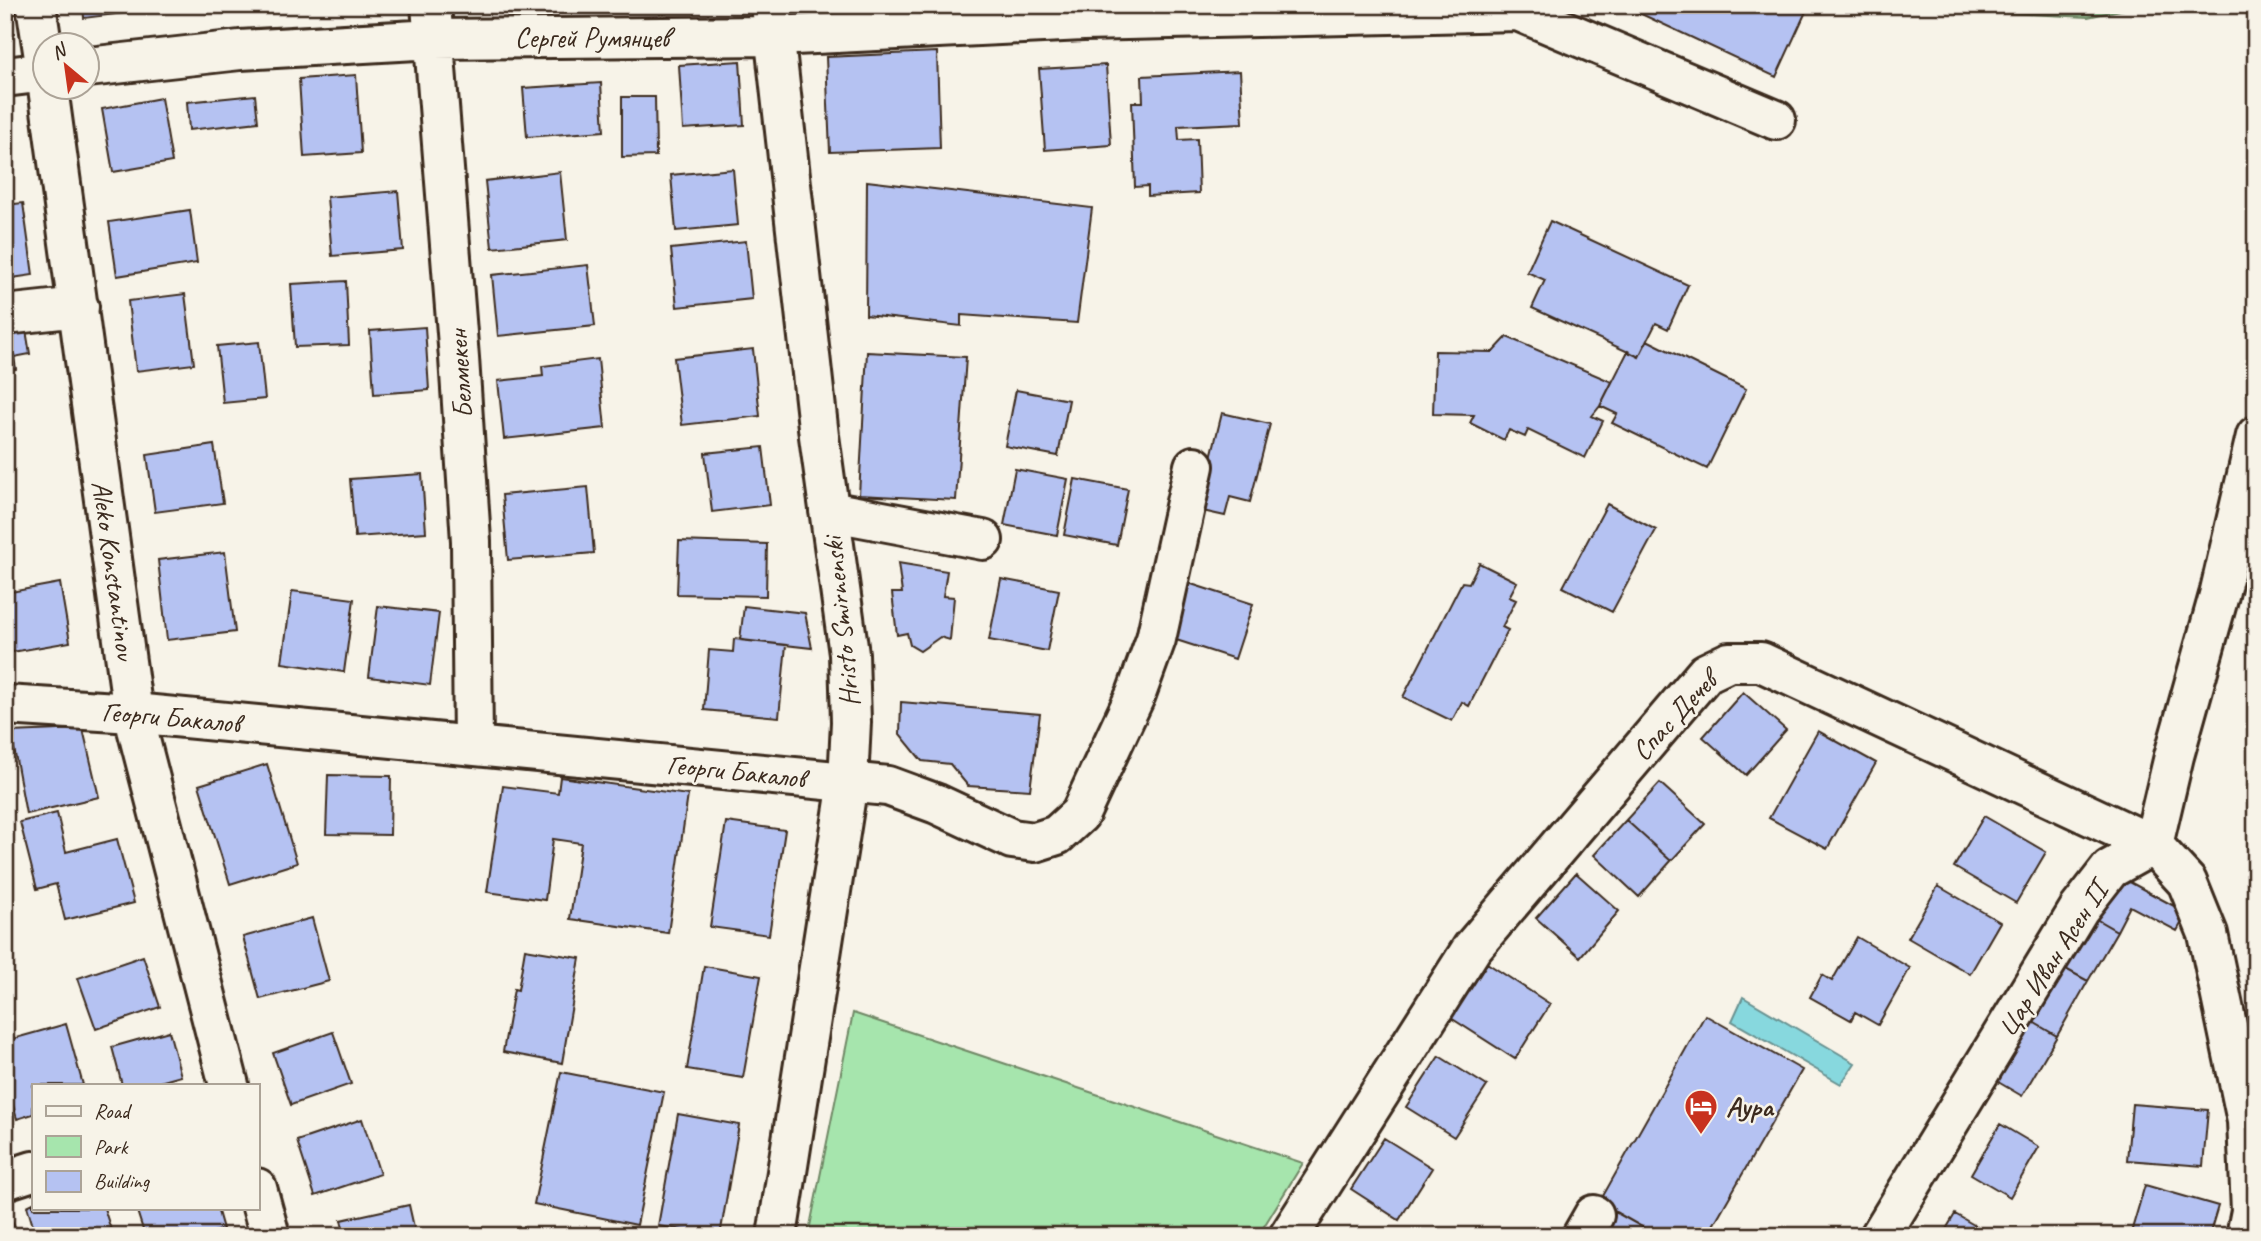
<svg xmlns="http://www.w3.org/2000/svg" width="2261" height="1241" font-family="Caveat,sans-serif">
	<rect width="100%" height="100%" fill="#f7f3e8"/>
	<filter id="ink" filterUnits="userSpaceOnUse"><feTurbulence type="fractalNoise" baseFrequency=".0143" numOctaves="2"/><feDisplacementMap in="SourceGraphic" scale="14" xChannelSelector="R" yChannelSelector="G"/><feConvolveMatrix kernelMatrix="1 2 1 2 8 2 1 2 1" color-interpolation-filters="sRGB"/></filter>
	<g filter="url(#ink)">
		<path fill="#a6e5ad" stroke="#708866" stroke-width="2" d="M1937,5H2143L2088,17L1946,10Z
			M853,1013L1303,1163L1258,1236H808Z"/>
		<path fill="#87d8de" stroke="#699291" stroke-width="2" d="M1743,997L1855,1063L1841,1084L1732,1021Z"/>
		<path fill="#b5c2f2" stroke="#3b2a1e" stroke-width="2" d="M83,5H132L133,12L84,18Z
			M1622,5H1809L1776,77Z
			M937,52L940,148L830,152L826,57Z
			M740,61L744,125L683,129L679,65Z
			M1106,65L1111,145L1045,150L1039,69Z
			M1240,71L1243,123L1178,126L1179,140L1197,139L1199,193L1148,196V186L1135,187L1132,102H1143L1142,76Z
			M356,75L361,153L304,157L299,79Z
			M601,83L604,131L527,137L523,88Z
			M255,95L258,122L189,130L187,102Z
			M622,97H655L656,156L622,157Z
			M161,98L172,162L113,172L102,109Z
			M733,169L738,225L676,231L671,175Z
			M560,172L567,240L492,248L485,181Z
			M867,181L1092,208L1077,323L961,315V326L866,315Z
			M398,191L403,250L332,256L327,197Z
			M23,203L33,275L5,279V205Z
			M190,210L197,263L117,276L109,222Z
			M1550,221L1688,285L1668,329L1656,323L1639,357L1532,308L1545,280L1527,272Z
			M746,241L752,299L677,307L671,249Z
			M588,265L595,326L498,336L492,275Z
			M346,281L349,345L295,347L291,284Z
			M185,294L194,364L136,371L128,301Z
			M24,318L30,354L14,357L16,369L5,371V320Z
			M425,327L429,390L374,394L370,331Z
			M1507,337L1612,382L1600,406L1592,416L1603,421L1585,458L1528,430L1525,437L1509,430L1504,440L1470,423L1474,415L1433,414L1435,351L1493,352Z
			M1647,340L1746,389L1707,469L1612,423L1617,414L1600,406L1628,351L1639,357Z
			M259,342L265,399L223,403L217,346Z
			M753,349L760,416L682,425L674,358Z
			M867,352L966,357L956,500L859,495Z
			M598,359L605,428L504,439L498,381L543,376L542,366Z
			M1016,390L1069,400L1058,456L1005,446Z
			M1222,413L1270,424L1250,502L1230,497L1225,516L1198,510Z
			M214,445L223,503L155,512L147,455Z
			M763,447L770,505L712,512L705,453Z
			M1015,469L1068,479L1057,535L1004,525Z
			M422,474L426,532L355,537L350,479Z
			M1075,479L1128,489L1117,545L1064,535Z
			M588,487L594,553L508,560L502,495Z
			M1607,504L1656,530L1612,612L1563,587Z
			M679,541L767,544L766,596L677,594Z
			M225,552L235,632L167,640L158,560Z
			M898,563L947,571L943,596L954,597L950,640L940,637L920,651L910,645L907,633L897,635L892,593H902Z
			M1479,563L1517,582L1509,597L1516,600L1502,627L1508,630L1469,706L1462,702L1452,721L1403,697L1462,582L1469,583Z
			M1001,579L1059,590L1047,651L989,640Z
			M1185,582L1253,604L1235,659L1167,637Z
			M60,583L70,642L12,652L5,612V593Z
			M292,591L354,599L344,672L282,663Z
			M378,606L439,613L430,685L369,677Z
			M744,606L805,613L812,648L740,640Z
			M734,639L786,645L779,717L704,710L709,650L733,652Z
			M1743,692L1786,730L1746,775L1703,737Z
			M901,702L1040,714L1030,790L968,786L950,764L922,761L900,734Z
			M83,729L99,797L26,814L11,732Z
			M1818,731L1876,763L1827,849L1769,818Z
			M267,764L297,863L230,884L199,785Z
			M328,775L391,776L390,835L326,834Z
			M560,777L688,795L668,933L570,919L581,843L553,839L545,900L487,892L503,786L558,793Z
			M1660,783L1705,824L1671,861L1626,820Z
			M57,813L66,852L117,839L134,903L65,920L56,884L37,889L20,822Z
			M1984,816L2046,852L2016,903L1954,867Z
			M1626,820L1671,861L1639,897L1594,855Z
			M726,822L785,830L769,935L710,927Z
			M1576,873L1619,911L1580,957L1536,918Z
			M2113,873L2187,913L2177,931L2130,906L2117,931L2089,915Z
			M1938,886L2000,922L1970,974L1908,938Z
			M2089,915L2117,931L2088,981L2060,966Z
			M312,918L329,981L260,999L243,937Z
			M1857,937L1910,968L1878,1025L1855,1012L1851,1020L1810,997L1822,975L1832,981Z
			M525,949L580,958L562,1063L503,1052L514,989L518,990Z
			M143,956L160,1007L96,1029L78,978Z
			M1487,963L1550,1004L1515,1059L1451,1018Z
			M704,966L761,976L743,1078L687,1069Z
			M2060,966L2088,981L2057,1036L2028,1019Z
			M1705,1015L1802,1070L1707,1236H1658L1599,1203Z
			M2028,1019L2057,1036L2022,1096L1993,1079Z
			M66,1024L83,1085H33V1114L17,1119L5,1078V1041Z
			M169,1031L181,1076L149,1085H122L112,1047Z
			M333,1032L351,1084L291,1105L273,1053Z
			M1439,1056L1487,1086L1454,1137L1406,1107Z
			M561,1072L664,1092L637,1225L534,1204Z
			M2132,1104L2208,1110L2203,1166L2127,1160Z
			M678,1114L739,1125L720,1236L658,1226Z
			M362,1119L380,1174L315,1196L297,1141Z
			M2000,1124L2039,1147L2010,1197L1971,1174Z
			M1384,1138L1432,1168L1399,1220L1351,1189Z
			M2145,1185L2218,1206L2209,1236H2130Z
			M33,1203V1208H104L113,1236H36L27,1206Z
			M409,1205L416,1236H345L341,1220Z
			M136,1208H217L223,1229L201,1236H145Z
			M1616,1212L1658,1236H1602Z
			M1955,1214L1993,1236H1942Z
			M10,1216L19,1236H5V1218Z"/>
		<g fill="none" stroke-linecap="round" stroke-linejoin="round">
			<defs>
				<path id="minor" d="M36,5L46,71
					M431,5L459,358L471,541L473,744
					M771,5L819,436L849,654L851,722L848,782L777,1236
					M88,67L240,50L434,39L774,36L1083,21L1518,11L1776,120
					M5,77L46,72
					M48,88L133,713L229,1085
					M5,315L79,307
					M829,511L983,540
					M5,705L133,713L888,786L937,804L1012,839L1035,842L1057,835L1080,814L1136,694L1156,639L1194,466
					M5,1180L33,1171
					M257,1188L270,1236
					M1289,1236L1472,948L1706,673L1729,662H1761L2153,845L2187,882L2208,934L2247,1121L2251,1211L2246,1236
					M1582,1236L1594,1215
					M1880,1236L2079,909L2110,869L2153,845L2174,756L2219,595L2256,436"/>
			</defs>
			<use href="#minor" stroke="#3b2a1e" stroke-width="44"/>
			<use href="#minor" stroke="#f7f3e8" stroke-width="38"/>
		</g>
	</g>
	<defs>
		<symbol id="hotel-pin" viewBox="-11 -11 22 30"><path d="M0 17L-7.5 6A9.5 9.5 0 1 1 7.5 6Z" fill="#c8321e" stroke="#f7f3e8"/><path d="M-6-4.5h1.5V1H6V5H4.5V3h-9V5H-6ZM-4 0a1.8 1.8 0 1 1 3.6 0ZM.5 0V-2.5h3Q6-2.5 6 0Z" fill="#fff"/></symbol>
	</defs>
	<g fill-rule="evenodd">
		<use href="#hotel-pin" x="1682" y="1087" width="38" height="52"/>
	</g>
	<g text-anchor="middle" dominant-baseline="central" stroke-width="5" stroke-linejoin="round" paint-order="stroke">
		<g font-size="28" fill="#3b2a1e" stroke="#f7f3e8">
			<text x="592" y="37">Сергей Румянцев</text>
			<text transform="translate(460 374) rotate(-94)">Белмекен</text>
			<text transform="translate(114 570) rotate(82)">Aleko Konstantinov</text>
			<text transform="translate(841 622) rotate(-96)">Hristo Smirnenski</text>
			<text transform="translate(1674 716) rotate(-47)">Спас Дечев</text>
			<text transform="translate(171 717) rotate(5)">Георги Бакалов</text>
			<text transform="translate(736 771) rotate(6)">Георги Бакалов</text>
			<text transform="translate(2052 959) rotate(-57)">Цар Иван Асен II</text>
		</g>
		<g font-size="28" font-weight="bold" fill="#3b2a1e" stroke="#f7f3e8" text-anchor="start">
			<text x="1726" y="1106">Аура</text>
		</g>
	</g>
	<rect width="2261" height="1241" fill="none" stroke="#f7f3e8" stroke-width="28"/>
	<rect x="14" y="14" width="2233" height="1213" fill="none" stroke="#3b2a1e" stroke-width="2.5" filter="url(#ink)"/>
	<rect x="32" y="1084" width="228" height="126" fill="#f7f3e8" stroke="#aca397" stroke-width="2"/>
	<rect x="46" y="1106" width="35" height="10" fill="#f7f3e8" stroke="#aca397" stroke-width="2"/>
	<text x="94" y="1118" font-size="21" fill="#3b2a1e">Road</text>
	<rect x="46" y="1136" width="35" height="21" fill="#a6e5ad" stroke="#aca397" stroke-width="2"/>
	<text x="94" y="1154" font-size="21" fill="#3b2a1e">Park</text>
	<rect x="46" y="1171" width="35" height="21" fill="#b5c2f2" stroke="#aca397" stroke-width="2"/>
	<text x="94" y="1188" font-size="21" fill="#3b2a1e">Building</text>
	<g transform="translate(66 66) rotate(331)"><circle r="33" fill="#f7f3e8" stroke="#aca397" stroke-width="2"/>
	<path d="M0-5L12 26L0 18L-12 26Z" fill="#c8321e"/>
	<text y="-10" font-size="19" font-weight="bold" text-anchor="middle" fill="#3b2a1e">N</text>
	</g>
</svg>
